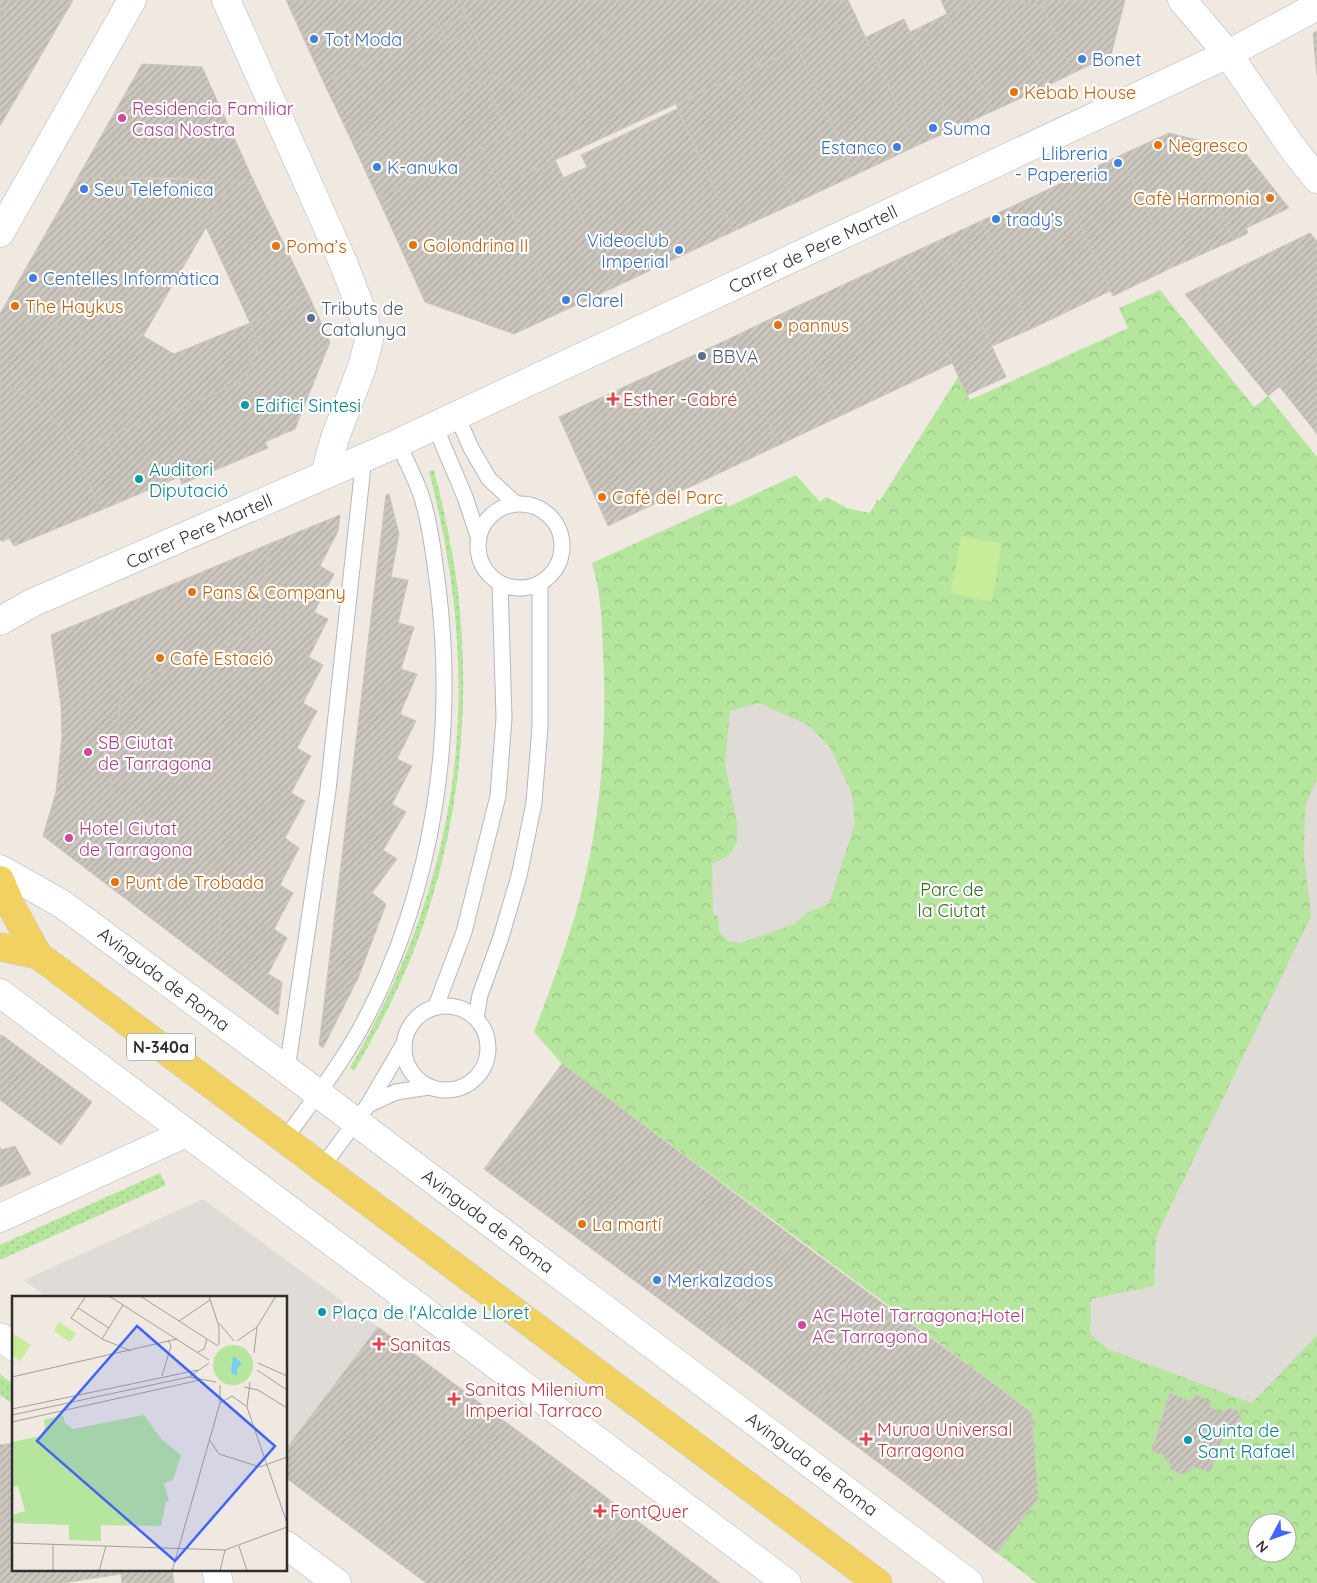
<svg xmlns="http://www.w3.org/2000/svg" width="1317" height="1583" font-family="Quicksand,sans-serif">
	<defs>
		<pattern id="forest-crowns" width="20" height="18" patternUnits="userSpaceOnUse" patternTransform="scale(1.25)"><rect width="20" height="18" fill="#b6e59e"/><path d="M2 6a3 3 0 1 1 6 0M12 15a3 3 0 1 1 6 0" fill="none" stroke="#9dc588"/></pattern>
		<pattern id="garden-dots" width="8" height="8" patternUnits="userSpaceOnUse" patternTransform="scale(1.25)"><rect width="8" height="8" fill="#b6e59e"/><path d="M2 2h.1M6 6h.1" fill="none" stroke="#9dc588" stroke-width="1.8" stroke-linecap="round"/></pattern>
		<pattern id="building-hatch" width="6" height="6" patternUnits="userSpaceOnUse" patternTransform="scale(1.25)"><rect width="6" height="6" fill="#cbc7bf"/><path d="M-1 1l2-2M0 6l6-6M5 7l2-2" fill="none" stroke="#afaba4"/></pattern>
	</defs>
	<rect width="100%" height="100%" fill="#efe9e1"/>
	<path fill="url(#forest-crowns)" fill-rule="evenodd" d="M1160,290L1254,407L1268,396L1317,457V1583H1037L997,1553L1038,1498L1031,1411L562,1064L534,1032C554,979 575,925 587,869C602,801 607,722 603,653C602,622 601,593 592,563L726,502L728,507L796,475L820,502L826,497L847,508L870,513L878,499L879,502L958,377L970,400L1128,328L1119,308ZM1257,1523H1287V1553H1257Z"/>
	<path fill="url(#garden-dots)" d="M434,470C444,510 453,551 458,592C473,723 456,860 401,981C387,1012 371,1042 354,1071L350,1068C463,873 485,689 429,471Z
		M160,1173L166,1185L0,1260V1245Z
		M0,1374L14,1385V1405L0,1395Z"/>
	<path fill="#c9ec9a" d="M961,536L1002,544L992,602L951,593Z"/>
	<path fill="#dfdcd8" d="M759,703L808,725L829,746L851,791L855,823L829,904L808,912L794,924L741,943L728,941L719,931V917L713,914L712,864L730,855L737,841V823L725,764L730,711Z
		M1317,779V1335L1252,1403L1108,1349L1090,1334L1091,1299L1154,1286L1156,1237L1311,916L1304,856L1305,806Z
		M203,1199L378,1327L286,1449V1297H46L24,1280Z"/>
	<path fill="url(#building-hatch)" stroke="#cbc5ba" d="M0,0H11L0,19Z
		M11,0H73L0,126V19Z
		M286,0H429L441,28L324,83Z
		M429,0H452L461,19L441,28Z
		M452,0H468L463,10L465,16L461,19Z
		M468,0H622L562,114L494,76L463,10Z
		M622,0H736L778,22L753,68L555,160L547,142Z
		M736,0H802L788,27Z
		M802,0H848L856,17L796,45L788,27Z
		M941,0H978L947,14Z
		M978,0H1007L1047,86L993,111L947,14Z
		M1007,0L1043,7L1073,73L1047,86Z
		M1009,0H1052L1043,7Z
		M1052,0H1125L1111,55L1073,73L1043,7Z
		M947,14L993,111L954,129L910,32Z
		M465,16L494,76L471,87L465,75L476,69L461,37L447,43L441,28Z
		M856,17L916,146L855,175L796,45Z
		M904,19L954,129L916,146L866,37Z
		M778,22L788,27L797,48L753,68Z
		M441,28L447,43L461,37L476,69L465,75L471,87L352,142L324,83Z
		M1317,31V75L1313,33Z
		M797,48L855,175L795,203L736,76Z
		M142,64L202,67L255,184L233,181L172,178L78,177Z
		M494,76L562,114L547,142L522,129L509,135L484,81Z
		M736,76L795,203L734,231L676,105Z
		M484,81L509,135L378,198L352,142Z
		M677,109L734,231L615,287L563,178L587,167L581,155Z
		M522,129L547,142L555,160L499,186L482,148Z
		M1169,133L1185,137L1234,240L1173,267L1121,155Z
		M1185,137L1243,150L1289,208L1246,228L1248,233L1234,240Z
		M482,148L559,313L514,334L425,302L378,198Z
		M1121,155L1173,267L1113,296L1069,200L1072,193L1066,181Z
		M555,160L615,287L559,313L499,186Z
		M78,177L233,181L143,336L26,268Z
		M233,181L255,184L310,298L250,323L206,227Z
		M1066,181L1072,193L1069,200L1110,291L1031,329L981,221Z
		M981,221L1031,329L992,346L942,239Z
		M1310,233L1317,241V356L1268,396L1185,294Z
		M942,239L1006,377L967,395L903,257Z
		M903,257L952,363L838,417L789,310Z
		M26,268L74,296L19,391L0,381V314Z
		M74,296L95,308L39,403L19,391Z
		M310,298L330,342L295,429L265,442L268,448L182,484L179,477L101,510L75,451L106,437L112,453L120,449L114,434L245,381L259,344L250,323Z
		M95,308L174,354L250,323L259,344L245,381L114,434L120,449L112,453L106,437L75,451L69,438L39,403Z
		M789,310L838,417L779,445L729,339Z
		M729,339L779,445L677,493L626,386Z
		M1317,356V419L1310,425L1279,386Z
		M0,381L39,403L69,438L101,510L14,546L9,538L2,542L0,539Z
		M626,386L677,493L608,526L559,417Z
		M1317,419V434L1310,425Z
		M389,494L399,534L391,577L408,580L398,623L414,627L401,669L417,674L400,714L416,721L397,759L412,766L392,804L406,812L383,850L397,859L372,893L386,904L359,976L323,1048L319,1045L386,495Z
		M340,515L338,531L320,566L334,574L314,612L328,619L309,657L323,665L303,703L317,711L297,748L311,756L291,793L305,801L285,838L299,848L280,885L293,893L274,929L287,938L268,974L282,982L278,1015L215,967L225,880L110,790L122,687L257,631L269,544Z
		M269,544L257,631L122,687L110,790L225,880L215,967L43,836L56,792L62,737L61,705L51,635Z
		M2,1035L92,1102L61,1145L0,1100V1036Z
		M562,1064L793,1237L716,1341L484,1169Z
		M15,1146L31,1174L0,1187V1147L1,1150Z
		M793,1237L889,1308L811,1412L716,1341Z
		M889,1308L987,1379L907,1484L811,1412Z
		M378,1327L585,1481L509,1583H426L286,1478V1449Z
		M987,1379L1031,1412L1038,1498L997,1553L907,1484Z
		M1170,1393L1189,1401L1194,1399L1196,1395L1209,1401L1210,1408L1222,1413L1229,1408L1238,1411L1241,1419L1238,1425L1231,1429L1226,1428L1210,1472L1192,1466L1190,1471L1181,1474L1171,1469L1169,1461H1166L1167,1456L1152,1451Z
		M14,1443V1518L0,1520V1445Z
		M585,1481L627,1513L575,1583H509Z
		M627,1513L720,1583H575Z
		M14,1518V1569H40L42,1583H0V1520Z
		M40,1569H172L174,1583H122L121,1574L63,1583H42Z"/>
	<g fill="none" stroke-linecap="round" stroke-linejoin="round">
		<defs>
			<path id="lane" d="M457,416L471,448L489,479L516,504
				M435,426L465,497L479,539
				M478 546a42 42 0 1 1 84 0a42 42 0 1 1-84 0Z
				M404 1048a42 42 0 1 1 84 0a42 42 0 1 1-84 0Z
				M436,1006L464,932L498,796L504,718L500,583
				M476,1018L480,995L501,937L519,876L534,803L540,726V584
				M287,1070L328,790L364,457
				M368,1105L396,1092L429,1087
				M285,1139C313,1100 343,1062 365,1020C434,888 456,734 438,587C434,558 431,527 422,498C416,479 406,461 398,443
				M322,1167L368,1105L403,1045"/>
			<path id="street" d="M226,0L343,262L364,317L369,340L362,367L335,438L325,474
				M1228,54L1317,6
				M0,869L62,904L287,1070L969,1583
				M0,993L787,1583
				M0,1218L186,1133
				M0,1337L14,1347
				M286,1545L337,1583
				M216,1569L219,1583"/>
			<path id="secondary" d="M1182,0L1228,54L1291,146L1317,179
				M0,233L132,0
				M0,621L32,603L398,443L1228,54"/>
			<path id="primary" d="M0,880L11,906L38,955L878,1583
				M0,947L38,955"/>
		</defs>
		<use href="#lane" stroke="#b4b7c1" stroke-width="17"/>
		<use href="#street" stroke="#b4b7c1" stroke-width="29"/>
		<use href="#secondary" stroke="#b4b7c1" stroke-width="29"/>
		<use href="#primary" stroke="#c9c9c9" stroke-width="29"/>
		<use href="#lane" stroke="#fff" stroke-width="15"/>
		<use href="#street" stroke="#fff" stroke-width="28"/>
		<use href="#secondary" stroke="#fff" stroke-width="28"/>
		<use href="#primary" stroke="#f2d163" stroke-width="28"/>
	</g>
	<g fill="#3f7fe0" stroke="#fff" stroke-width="2">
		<circle cx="314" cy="39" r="5"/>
		<circle cx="1082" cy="59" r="5"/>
		<circle cx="933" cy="128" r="5"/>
		<circle cx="897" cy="147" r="5"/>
		<circle cx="1118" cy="163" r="5"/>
		<circle cx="377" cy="167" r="5"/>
		<circle cx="84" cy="189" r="5"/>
		<circle cx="996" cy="219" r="5"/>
		<circle cx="679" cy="250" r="5"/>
		<circle cx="33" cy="278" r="5"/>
		<circle cx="566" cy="300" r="5"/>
		<circle cx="657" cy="1280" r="5"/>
	</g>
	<g fill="#e8710a" stroke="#fff" stroke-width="2">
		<circle cx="1014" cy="92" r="5"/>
		<circle cx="1158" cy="145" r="5"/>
		<circle cx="1270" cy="198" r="5"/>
		<circle cx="413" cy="245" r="5"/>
		<circle cx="276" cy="246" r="5"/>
		<circle cx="15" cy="306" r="5"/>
		<circle cx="778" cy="325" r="5"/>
		<circle cx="602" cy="497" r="5"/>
		<circle cx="192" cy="592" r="5"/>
		<circle cx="160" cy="658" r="5"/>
		<circle cx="115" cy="882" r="5"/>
		<circle cx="582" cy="1224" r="5"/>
	</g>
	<g fill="#d1479c" stroke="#fff" stroke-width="2">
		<circle cx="122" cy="118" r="5"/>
		<circle cx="88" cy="752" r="5"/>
		<circle cx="69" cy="838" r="5"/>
		<circle cx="802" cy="1325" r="5"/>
	</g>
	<g fill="#5c6f8a" stroke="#fff" stroke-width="2">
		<circle cx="311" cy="318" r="5"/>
		<circle cx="702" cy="356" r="5"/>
	</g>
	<g fill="#e0444e" stroke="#fff" stroke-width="2">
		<path d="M610.5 391.5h5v5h5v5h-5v5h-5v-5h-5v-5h5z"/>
		<path d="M376.5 1336.5h5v5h5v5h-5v5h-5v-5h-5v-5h5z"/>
		<path d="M451.5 1391.5h5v5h5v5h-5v5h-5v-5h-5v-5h5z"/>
		<path d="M863.5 1431.5h5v5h5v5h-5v5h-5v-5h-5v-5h5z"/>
		<path d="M597.5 1503.5h5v5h5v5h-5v5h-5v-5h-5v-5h5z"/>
	</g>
	<g fill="#0f9aa8" stroke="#fff" stroke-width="2">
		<circle cx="245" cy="405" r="5"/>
		<circle cx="139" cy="479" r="5"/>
		<circle cx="322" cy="1312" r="5"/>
		<circle cx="1188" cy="1440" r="5"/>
	</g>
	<g text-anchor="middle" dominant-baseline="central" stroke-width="4.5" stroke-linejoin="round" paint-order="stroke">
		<rect fill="#fff" stroke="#6d6d6d" stroke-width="1" x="127" y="1033.5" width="68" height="27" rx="4"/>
		<g font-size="16" font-weight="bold" fill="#2e2e2e">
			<text x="161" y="1047">N-340a</text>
		</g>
		<g font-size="18" fill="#366cbe" stroke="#fff" text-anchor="start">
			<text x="324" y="39">Tot Moda</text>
			<text x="1092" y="59">Bonet</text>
			<text x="943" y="128">Suma</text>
			<text x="887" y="147" text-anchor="end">Estanco</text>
			<text x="1108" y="153" text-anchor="end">Llibreria<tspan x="1108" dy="21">- Papereria</tspan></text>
			<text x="387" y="167">K-anuka</text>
			<text x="94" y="189">Seu Telefonica</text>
			<text x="1006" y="219">trady’s</text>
			<text x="669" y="240" text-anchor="end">Videoclub<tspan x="669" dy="21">Imperial</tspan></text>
			<text x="43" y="278">Centelles Informàtica</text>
			<text x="576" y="300">Clarel</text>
			<text x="667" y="1280">Merkalzados</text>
		</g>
		<g font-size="18" fill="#c56008" stroke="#fff" text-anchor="start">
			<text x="1024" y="92">Kebab House</text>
			<text x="1168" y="145">Negresco</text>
			<text x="1260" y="198" text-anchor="end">Cafè Harmonia</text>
			<text x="423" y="245">Golondrina II</text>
			<text x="286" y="246">Poma’s</text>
			<text x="25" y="306">The Haykus</text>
			<text x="788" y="325">pannus</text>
			<text x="612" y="497">Café del Parc</text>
			<text x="202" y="592">Pans &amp; Company</text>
			<text x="170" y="658">Cafè Estació</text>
			<text x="125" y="882">Punt de Trobada</text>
			<text x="592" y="1224">La martí</text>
		</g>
		<g font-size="18" fill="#b23c85" stroke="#fff" text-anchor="start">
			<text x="132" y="108">Residencia Familiar<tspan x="132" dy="21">Casa Nostra</tspan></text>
			<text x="98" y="742">SB Ciutat<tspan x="98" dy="21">de Tarragona</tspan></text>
			<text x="79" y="828">Hotel Ciutat<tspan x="79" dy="21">de Tarragona</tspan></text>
			<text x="812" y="1315">AC Hotel Tarragona;Hotel<tspan x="812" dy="21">AC Tarragona</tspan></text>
		</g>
		<g font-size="18" fill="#2e2e2e" stroke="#fff">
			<text transform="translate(813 249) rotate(-25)">Carrer de Pere Martell</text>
			<text transform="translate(199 531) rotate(-24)">Carrer Pere Martell</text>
			<text transform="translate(164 979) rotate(37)">Avinguda de Roma</text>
			<text transform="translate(488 1221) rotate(37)">Avinguda de Roma</text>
			<text transform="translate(812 1464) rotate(37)">Avinguda de Roma</text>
		</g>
		<g font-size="18" fill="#4e5e75" stroke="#fff" text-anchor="start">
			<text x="321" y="308">Tributs de<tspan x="321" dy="21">Catalunya</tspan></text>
			<text x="712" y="356">BBVA</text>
		</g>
		<g font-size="18" fill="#be3a42" stroke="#fff" text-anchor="start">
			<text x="623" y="399">Esther -Cabré</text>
			<text x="390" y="1344">Sanitas</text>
			<text x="465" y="1389">Sanitas Milenium<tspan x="465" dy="21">Imperial Tarraco</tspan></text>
			<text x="877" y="1429">Murua Universal<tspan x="877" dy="21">Tarragona</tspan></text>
			<text x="610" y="1511">FontQuer</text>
		</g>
		<g font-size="18" fill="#0d838f" stroke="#fff" text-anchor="start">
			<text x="255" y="405">Edifici Sintesi</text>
			<text x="149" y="469">Auditori<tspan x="149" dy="21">Diputació</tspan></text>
			<text x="332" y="1312">Plaça de l'Alcalde Lloret</text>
			<text x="1198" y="1430">Quinta de<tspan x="1198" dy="21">Sant Rafael</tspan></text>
		</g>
		<g font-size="18" fill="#2c6e1b" stroke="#fff">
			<text x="952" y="889">Parc de<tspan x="952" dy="21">la Ciutat</tspan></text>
		</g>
	</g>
	<g transform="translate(12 1296)">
		<rect width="275" height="275" fill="#efe9e1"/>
		<path d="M201 69a20 20 0 1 1 40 0a20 20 0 1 1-40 0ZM51,119L53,127L61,133L132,119L149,143L169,159L161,184L152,187L157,205H154L149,230L89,229V245L57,244V229L0,227V219L13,215L6,190L0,191V146L29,140L33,131L32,124Z" fill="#b6e59e"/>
		<path d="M47,26L64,37L58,46L42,35ZM0,37L19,49L8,65L0,59Z" fill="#c9ec9a"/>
		<path d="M221,60L230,67L225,73V80L219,77Z" fill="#75cff0"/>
		<path fill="none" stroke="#a29e99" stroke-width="1" d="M74,0L59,22L90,43L119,55M97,0L197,64M128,0L206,50M197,0L207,31V49M66,12L97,32M167,25L198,4M207,27L222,45M90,43L111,9M225,45L245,31L264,0M186,56L192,53L195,43M242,57L245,31M246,67L275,80M245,74L275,94M150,80L159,50L156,44M0,81L165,43M177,81L197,67M238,86L235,111L275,227M232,91L246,94L275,112M208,107L220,100L234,110M0,113L186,74M0,119L177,81L204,86M0,126L188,84M197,143L207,158L248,171L275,161M0,247L213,254L275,231M227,250L235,275M41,275V249M87,275L94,250M160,275L208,107V89M208,275L213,254"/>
		<path fill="#4264fb" fill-opacity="0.15" stroke="#4264fb" stroke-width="2.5" d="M125,30L263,150L163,265L25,145Z"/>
		<rect width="275" height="275" fill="none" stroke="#2e2e2e" stroke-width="2.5"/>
	</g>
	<g transform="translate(1272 1538) rotate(229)"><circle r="24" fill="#ffffff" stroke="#ababab"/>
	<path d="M0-4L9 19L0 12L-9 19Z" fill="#4264fb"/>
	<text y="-8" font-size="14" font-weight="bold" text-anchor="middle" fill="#2e2e2e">N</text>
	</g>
</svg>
